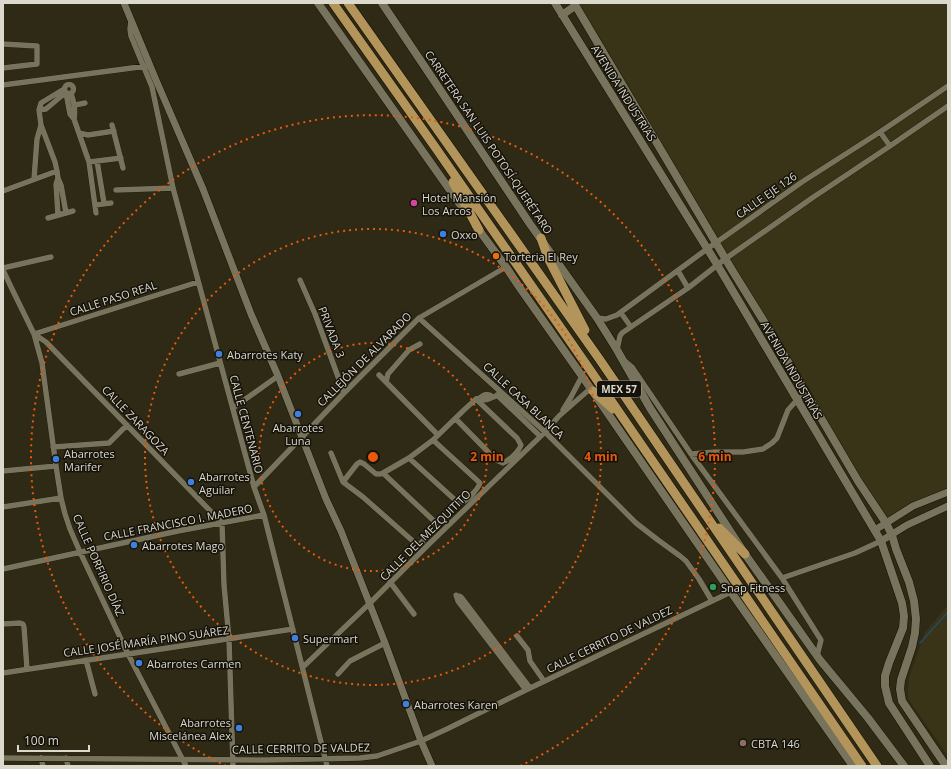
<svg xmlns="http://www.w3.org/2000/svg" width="951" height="769" font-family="'Open Sans',sans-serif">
	<rect width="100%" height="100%" fill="#2e2a15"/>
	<path fill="#393317" d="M576,3H948V490L911,505L882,521Z
		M948,605V756L908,699V690L909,677L925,632Z"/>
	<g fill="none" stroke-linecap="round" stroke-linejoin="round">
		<path stroke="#214c67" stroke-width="1.5" d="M920,643L948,612"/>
		<defs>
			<path id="minor" d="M131,21L130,29L131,36L152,87L173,188L254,487L264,515L301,662L327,766
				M3,44L37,46V64L3,68
				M64.5 89a4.5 4.5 0 1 1 9 0a4.5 4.5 0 1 1-9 0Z
				M3,85L147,66
				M64,89L41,103L39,110L41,125L55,162L57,171L58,178L61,185L66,213
				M66,93L70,114L74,119L89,162L96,213
				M71,93C74,102 76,110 74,119
				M75,105L85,103
				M39,110L46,109L65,93
				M112,125L123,168
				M880,132L890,146
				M79,133L88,135L114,131
				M97,161L104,203
				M89,162L121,158
				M58,178L56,184L58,215
				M34,179L37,139L41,125
				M116,190L173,188
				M3,191L57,171
				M95,205L111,203
				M48,218L73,211
				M3,268L51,257
				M3,270L12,289L34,334L42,363L56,466L61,498L65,514L70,529L80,552L128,654L186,766
				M678,271L688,288
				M300,280L315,314L344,393
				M621,313L631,327
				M419,318L545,432L636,523L658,540L680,556L686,561L699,579L712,601
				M597,318L606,319L617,315L707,249L802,182L880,132L948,86
				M34,334L46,342L222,523L224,585L229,639L233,766
				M34,334L198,282
				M617,350L620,336L622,333L688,288L725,259L812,198L890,146L948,106
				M626,362L632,367L691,454L782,578L821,640L817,656
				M179,374L220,363
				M379,375L438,435
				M386,382L388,374L409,350L420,344
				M497,395L540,436
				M480,398C488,402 489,398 496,396
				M233,408L278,376
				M563,410L571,397L582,376
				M456,419L496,460L503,463C510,460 519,451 521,445L517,438L476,399
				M53,447L109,443L127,425
				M331,453L343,482L363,497L414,542L418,545H419L436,528V526L434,521L383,473
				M691,454L715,452H743L763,449L772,443L777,438L788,410L797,400L806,394
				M409,458L454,499L462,502C468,500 478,489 480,483L433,440
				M3,471L56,466
				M343,482L357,464L360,462L364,464L376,474H380L383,473L409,458L433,440L465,409L476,399L480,398C484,394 488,393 493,397
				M254,487L344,393L419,318L506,267
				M3,507L61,498
				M3,569L178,531L264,515
				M782,578L855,553L881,541
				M390,582L414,614
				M456,595L458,601L526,690
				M457,597L459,596L461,597L530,688
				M3,624L20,623L23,624L24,627L27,669
				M517,636L528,650L530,661L544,681
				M86,660L95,694
				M303,667L369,604L429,544L545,432L559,416L591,388
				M3,673L293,629
				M338,674L350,661L385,643
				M3,758L266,760L360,758L377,756L421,741L449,728L526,690L731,592
				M41,758L43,766
				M66,758L68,766"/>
			<path id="tertiary" d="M124,3L156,80L203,189L251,314L278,376L326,499L341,531L385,643L421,741L432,766
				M875,530L913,506L948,492
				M881,541L907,525L948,506"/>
			<path id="secondary" d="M318,3L464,210
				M382,3L530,224L597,318L617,350L650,408L745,554L820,660L868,718L904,766
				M555,3L718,266L881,541L902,603L904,616L903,628L889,663L885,676V686L889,703L930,766
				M574,3L732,270L771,333L858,481L886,523L892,535L896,549L909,582L914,601L916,619L915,633L912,647L901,680L900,689L902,701L946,766
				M562,15L575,6
				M476,226L506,267L520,288L582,376L731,592L853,766"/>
			<path id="trunk" d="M333,3L435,147L588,367L862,766
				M348,3L600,360L877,766
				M453,182L479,230
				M541,238L548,258L585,330
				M593,391L613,409
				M719,528L745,554"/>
		</defs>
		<use href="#minor" stroke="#161201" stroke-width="6"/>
		<use href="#tertiary" stroke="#161201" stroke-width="8"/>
		<use href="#secondary" stroke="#161201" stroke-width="9"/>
		<use href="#trunk" stroke="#161201" stroke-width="10"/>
		<use href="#minor" stroke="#78735c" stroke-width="5.5"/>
		<use href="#tertiary" stroke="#78735c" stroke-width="7"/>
		<use href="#secondary" stroke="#78735c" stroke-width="8"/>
		<use href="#trunk" stroke="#b3945b" stroke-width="9"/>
	</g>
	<g fill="none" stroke="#e8590c" stroke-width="2" stroke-dasharray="2 4">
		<circle cx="373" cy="457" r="114"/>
		<circle cx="373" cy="457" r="228"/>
		<path d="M226 766A342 342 0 1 1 520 766"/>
	</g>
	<circle fill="#d1479c" stroke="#14120a" stroke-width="1.5" cx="414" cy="203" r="4"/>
	<g fill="#3f7fe0" stroke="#14120a" stroke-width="1.5">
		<circle cx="443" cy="234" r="4"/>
		<circle cx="219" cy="354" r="4"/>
		<circle cx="298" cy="414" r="4"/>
		<circle cx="56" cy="459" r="4"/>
		<circle cx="191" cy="482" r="4"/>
		<circle cx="134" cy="545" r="4"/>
		<circle cx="295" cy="638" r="4"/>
		<circle cx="139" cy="663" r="4"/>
		<circle cx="406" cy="704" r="4"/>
		<circle cx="239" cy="728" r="4"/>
	</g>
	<circle fill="#e8710a" stroke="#14120a" stroke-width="1.5" cx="496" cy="256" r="4"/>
	<circle fill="#2e9e5b" stroke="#14120a" stroke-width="1.5" cx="713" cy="587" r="4"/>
	<circle fill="#8d6e63" stroke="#14120a" stroke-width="1.5" cx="743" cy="743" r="4"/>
	<g text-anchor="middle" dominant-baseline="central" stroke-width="3" stroke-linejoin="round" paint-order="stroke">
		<rect fill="#14120a" stroke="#9f9d92" stroke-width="1" x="597" y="381" width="44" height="16" rx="3"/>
		<g font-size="10" font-weight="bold" fill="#dbd9cc">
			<text x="619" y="389">MEX 57</text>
		</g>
		<g font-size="11" fill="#dbd9cc" stroke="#14120a">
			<text transform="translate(624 93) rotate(58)">AVENIDA INDUSTRIAS</text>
			<text transform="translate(489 142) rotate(56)">CARRETERA SAN LUIS POTOSÍ-QUERÉTARO</text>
			<text transform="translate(766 195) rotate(-35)">CALLE EJE 126</text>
			<text transform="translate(113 298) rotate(-18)">CALLE PASO REAL</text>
			<text transform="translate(332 332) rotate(69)">PRIVADA 3</text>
			<text transform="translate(364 359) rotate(-45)">CALLEJÓN DE ALVARADO</text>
			<text transform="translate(792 370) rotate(60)">AVENIDA INDUSTRIAS</text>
			<text transform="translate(524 400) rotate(43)">CALLE CASA BLANCA</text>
			<text transform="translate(136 420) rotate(46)">CALLE ZARAGOZA</text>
			<text transform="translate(247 424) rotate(75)">CALLE CENTENARIO</text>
			<text transform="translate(178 522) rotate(-11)">CALLE FRANCISCO I. MADERO</text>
			<text transform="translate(425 535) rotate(-45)">CALLE DEL MEZQUITITO</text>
			<text transform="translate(99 565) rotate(66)">CALLE PORFIRIO DÍAZ</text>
			<text transform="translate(609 639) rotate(-26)">CALLE CERRITO DE VALDEZ</text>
			<text transform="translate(146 641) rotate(-8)">CALLE JOSÉ MARÍA PINO SUÁREZ</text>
			<text transform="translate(301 748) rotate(-1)">CALLE CERRITO DE VALDEZ</text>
		</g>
		<g font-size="11" fill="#dbd9cc" stroke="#14120a" text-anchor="start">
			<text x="422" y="197">Hotel Mansión<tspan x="422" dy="13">Los Arcos</tspan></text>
			<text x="451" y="234">Oxxo</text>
			<text x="504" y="256">Torteria El Rey</text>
			<text x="227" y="354">Abarrotes Katy</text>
			<text x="298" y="427" text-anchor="middle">Abarrotes<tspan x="298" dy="13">Luna</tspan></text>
			<text x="64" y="453">Abarrotes<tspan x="64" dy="13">Marifer</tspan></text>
			<text x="199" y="476">Abarrotes<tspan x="199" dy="13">Aguilar</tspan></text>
			<text x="142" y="545">Abarrotes Mago</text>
			<text x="721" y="587">Snap Fitness</text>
			<text x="303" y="638">Supermart</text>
			<text x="147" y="663">Abarrotes Carmen</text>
			<text x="414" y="704">Abarrotes Karen</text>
			<text x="231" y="722" text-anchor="end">Abarrotes<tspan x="231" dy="13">Miscelánea Alex</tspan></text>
			<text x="751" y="743">CBTA 146</text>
		</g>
	</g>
	<circle cx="373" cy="457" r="6" fill="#e8590c" stroke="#14120a" stroke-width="2"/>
	<g font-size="12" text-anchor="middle" font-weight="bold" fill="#e8590c" stroke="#14120a" stroke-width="3" stroke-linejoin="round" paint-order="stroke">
		<text x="487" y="461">2 min</text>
		<text x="601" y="461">4 min</text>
		<text x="715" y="461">6 min</text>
	</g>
	<rect width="951" height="769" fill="none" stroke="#dbd9cc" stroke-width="8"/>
	<path d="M18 745v6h71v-6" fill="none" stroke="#dbd9cc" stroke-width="2"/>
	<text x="24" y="745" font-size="12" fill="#dbd9cc" stroke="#14120a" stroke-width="3" paint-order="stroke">100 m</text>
</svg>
